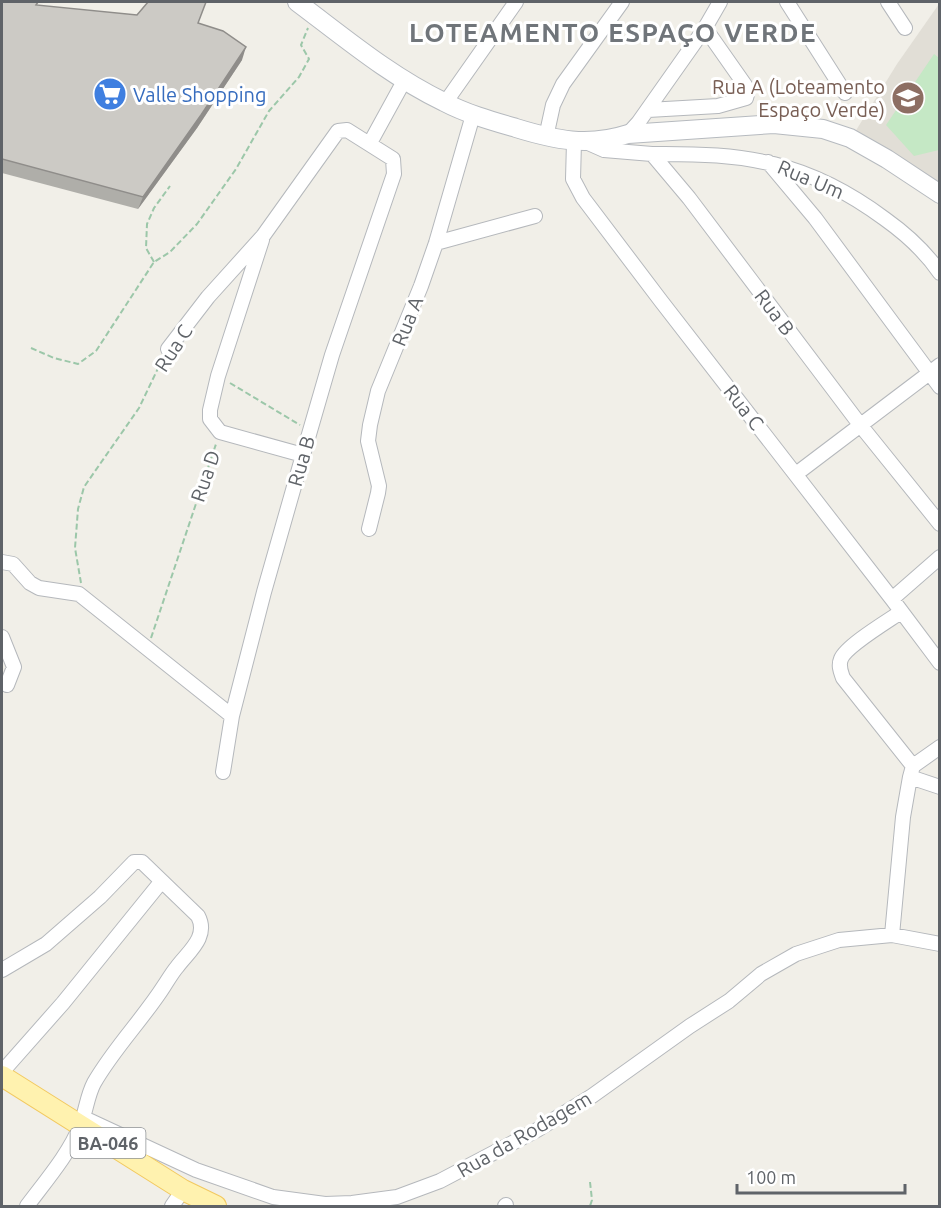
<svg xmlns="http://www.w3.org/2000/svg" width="941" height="1208" font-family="Ubuntu,sans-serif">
	<rect width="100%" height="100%" fill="#f1efe8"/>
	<path fill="#e1ded6" d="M939,4V189L855,132L897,64Z"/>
	<path fill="#c5e8c5" d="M934,54L939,58V150L914,156L886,125Z"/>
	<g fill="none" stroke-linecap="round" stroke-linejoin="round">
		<defs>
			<path id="minor" d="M787,2L845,93
				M888,2L905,28
				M445,103L516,2
				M648,110L718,106L746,98L748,91L745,85L705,28
				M628,134L638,123L705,28L720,2
				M546,137L553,105L563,84L622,2
				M574,142L573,179L583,198L661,301L892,599L940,663
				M586,142L604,150L652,154L689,198L861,426L940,524
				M370,143L404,81
				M652,154C746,153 807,161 885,219C906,234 925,251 940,273
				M768,162L815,218L940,387
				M262,240L218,376L210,410V419L220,432L303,455
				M436,243L535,216
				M168,349L208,297L263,236L338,131L347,130L393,159L394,174L332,355L303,455L264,592L232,716L223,772
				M796,474L940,365
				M369,529L378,493L379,486L368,441L370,425L378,391L421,286L436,243L473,115
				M2,562L13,564L30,583L39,588L79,594L232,716
				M892,599L940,557
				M901,612C888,621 846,646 841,659C838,666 841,672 843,678L913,766
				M2,637L14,667L7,685
				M910,777L940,787
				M892,935L903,817L910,777L913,766L940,747
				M2,970L46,944L100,897L134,862H142L198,916C209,937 188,952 177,967C172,973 168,980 164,986C143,1019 114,1048 94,1083C87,1096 86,1112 80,1126C70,1153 44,1183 27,1206
				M2,1072L63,1003L161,882
				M82,1117L196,1170L273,1197L325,1204L352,1203L397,1197L440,1181L537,1130L592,1096L690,1026L729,1001L761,974L796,954L839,940L892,935L940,944
				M172,1206L183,1190
				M505,1206L506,1205"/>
			<path id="secondary" d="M297,2C345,38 390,76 444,102C467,114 492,121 516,128C555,140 588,147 628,134L774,124L823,129L850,138L887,159L940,194"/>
			<path id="primary" d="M2,1076L183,1190L216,1206"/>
		</defs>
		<use href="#minor" stroke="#b5b8bc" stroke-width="16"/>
		<use href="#secondary" stroke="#b6babf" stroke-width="20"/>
		<use href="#primary" stroke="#f2c960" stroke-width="22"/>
		<path stroke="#9cc7a9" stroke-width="2" stroke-dasharray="6 3" stroke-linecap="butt" d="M154,262L146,248L147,224L154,208L170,186
			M31,348L54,358L78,364L96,351L154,262L170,252L197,224L236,169L269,111L299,77L309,59L301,45L308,28
			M230,383L300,425
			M81,583L75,548L78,509L84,487L139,408L162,360
			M151,638L216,444
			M590,1182L592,1200L590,1206"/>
		<use href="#minor" stroke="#fff" stroke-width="14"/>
		<use href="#secondary" stroke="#fff" stroke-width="18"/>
		<use href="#primary" stroke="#fff2af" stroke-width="20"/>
	</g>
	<path fill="#afaea9" d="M2,2L198,23L242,60L197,128L138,209L2,173Z"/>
	<path fill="#8f8d8a" d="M246,47L242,60L197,128L138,209L143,197Z"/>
	<path fill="#cccac5" stroke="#8f8d8a" stroke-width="1.5" d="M2,2H38L36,5L137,15L148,2H206L198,23L223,31L246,47L201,115L143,197L2,159Z"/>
	<defs>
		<symbol id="supermarket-disc" viewBox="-11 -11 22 22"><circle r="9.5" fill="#3f7fe0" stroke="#fff"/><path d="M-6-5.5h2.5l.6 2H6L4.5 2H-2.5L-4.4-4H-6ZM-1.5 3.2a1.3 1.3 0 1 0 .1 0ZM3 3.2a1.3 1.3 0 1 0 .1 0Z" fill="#fff"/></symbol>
		<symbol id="university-disc" viewBox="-11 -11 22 22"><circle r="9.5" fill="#8d6e63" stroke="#fff"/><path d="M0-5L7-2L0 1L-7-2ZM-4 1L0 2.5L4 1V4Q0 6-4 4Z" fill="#fff"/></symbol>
	</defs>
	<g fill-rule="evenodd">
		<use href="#supermarket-disc" x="91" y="75" width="38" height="38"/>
		<use href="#university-disc" x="889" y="79" width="38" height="38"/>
	</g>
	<g text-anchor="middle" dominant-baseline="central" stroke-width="6" stroke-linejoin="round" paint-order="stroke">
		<rect fill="#fff" stroke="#8f9295" stroke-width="1.5" x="70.5" y="1128" width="75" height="30" rx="4.5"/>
		<g font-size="18" font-weight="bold" fill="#5f6368">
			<text x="108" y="1143">BA-046</text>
		</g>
		<g font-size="20" fill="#785e54" stroke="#fff" text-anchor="end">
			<text x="885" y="86">Rua A (Loteamento<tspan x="885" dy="23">Espaço Verde)</tspan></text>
		</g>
		<g font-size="20" fill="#366cbe" stroke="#fff" text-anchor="start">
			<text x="133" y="94">Valle Shopping</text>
		</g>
		<g font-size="20" fill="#5f6368" stroke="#fff">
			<text transform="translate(811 179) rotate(23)">Rua Um</text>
			<text transform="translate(775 312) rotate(53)">Rua B</text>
			<text transform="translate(407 321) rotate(-68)">Rua A</text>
			<text transform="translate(173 348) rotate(-57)">Rua C</text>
			<text transform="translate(744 407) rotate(52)">Rua C</text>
			<text transform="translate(301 461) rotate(-74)">Rua B</text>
			<text transform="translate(205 476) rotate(-71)">Rua D</text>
			<text transform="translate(524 1134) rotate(-30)">Rua da Rodagem</text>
		</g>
		<g font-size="26" font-weight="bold" letter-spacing="1.5" fill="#70757a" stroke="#fff">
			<text x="613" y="32">LOTEAMENTO ESPAÇO VERDE</text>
		</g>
	</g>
	<rect width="941" height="1208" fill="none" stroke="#5f6368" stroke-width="6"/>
	<path d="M737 1184v9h168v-9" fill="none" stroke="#5f6368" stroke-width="3"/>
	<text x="746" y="1184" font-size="18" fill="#5f6368" stroke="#ffffff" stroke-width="4.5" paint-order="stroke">100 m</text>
</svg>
